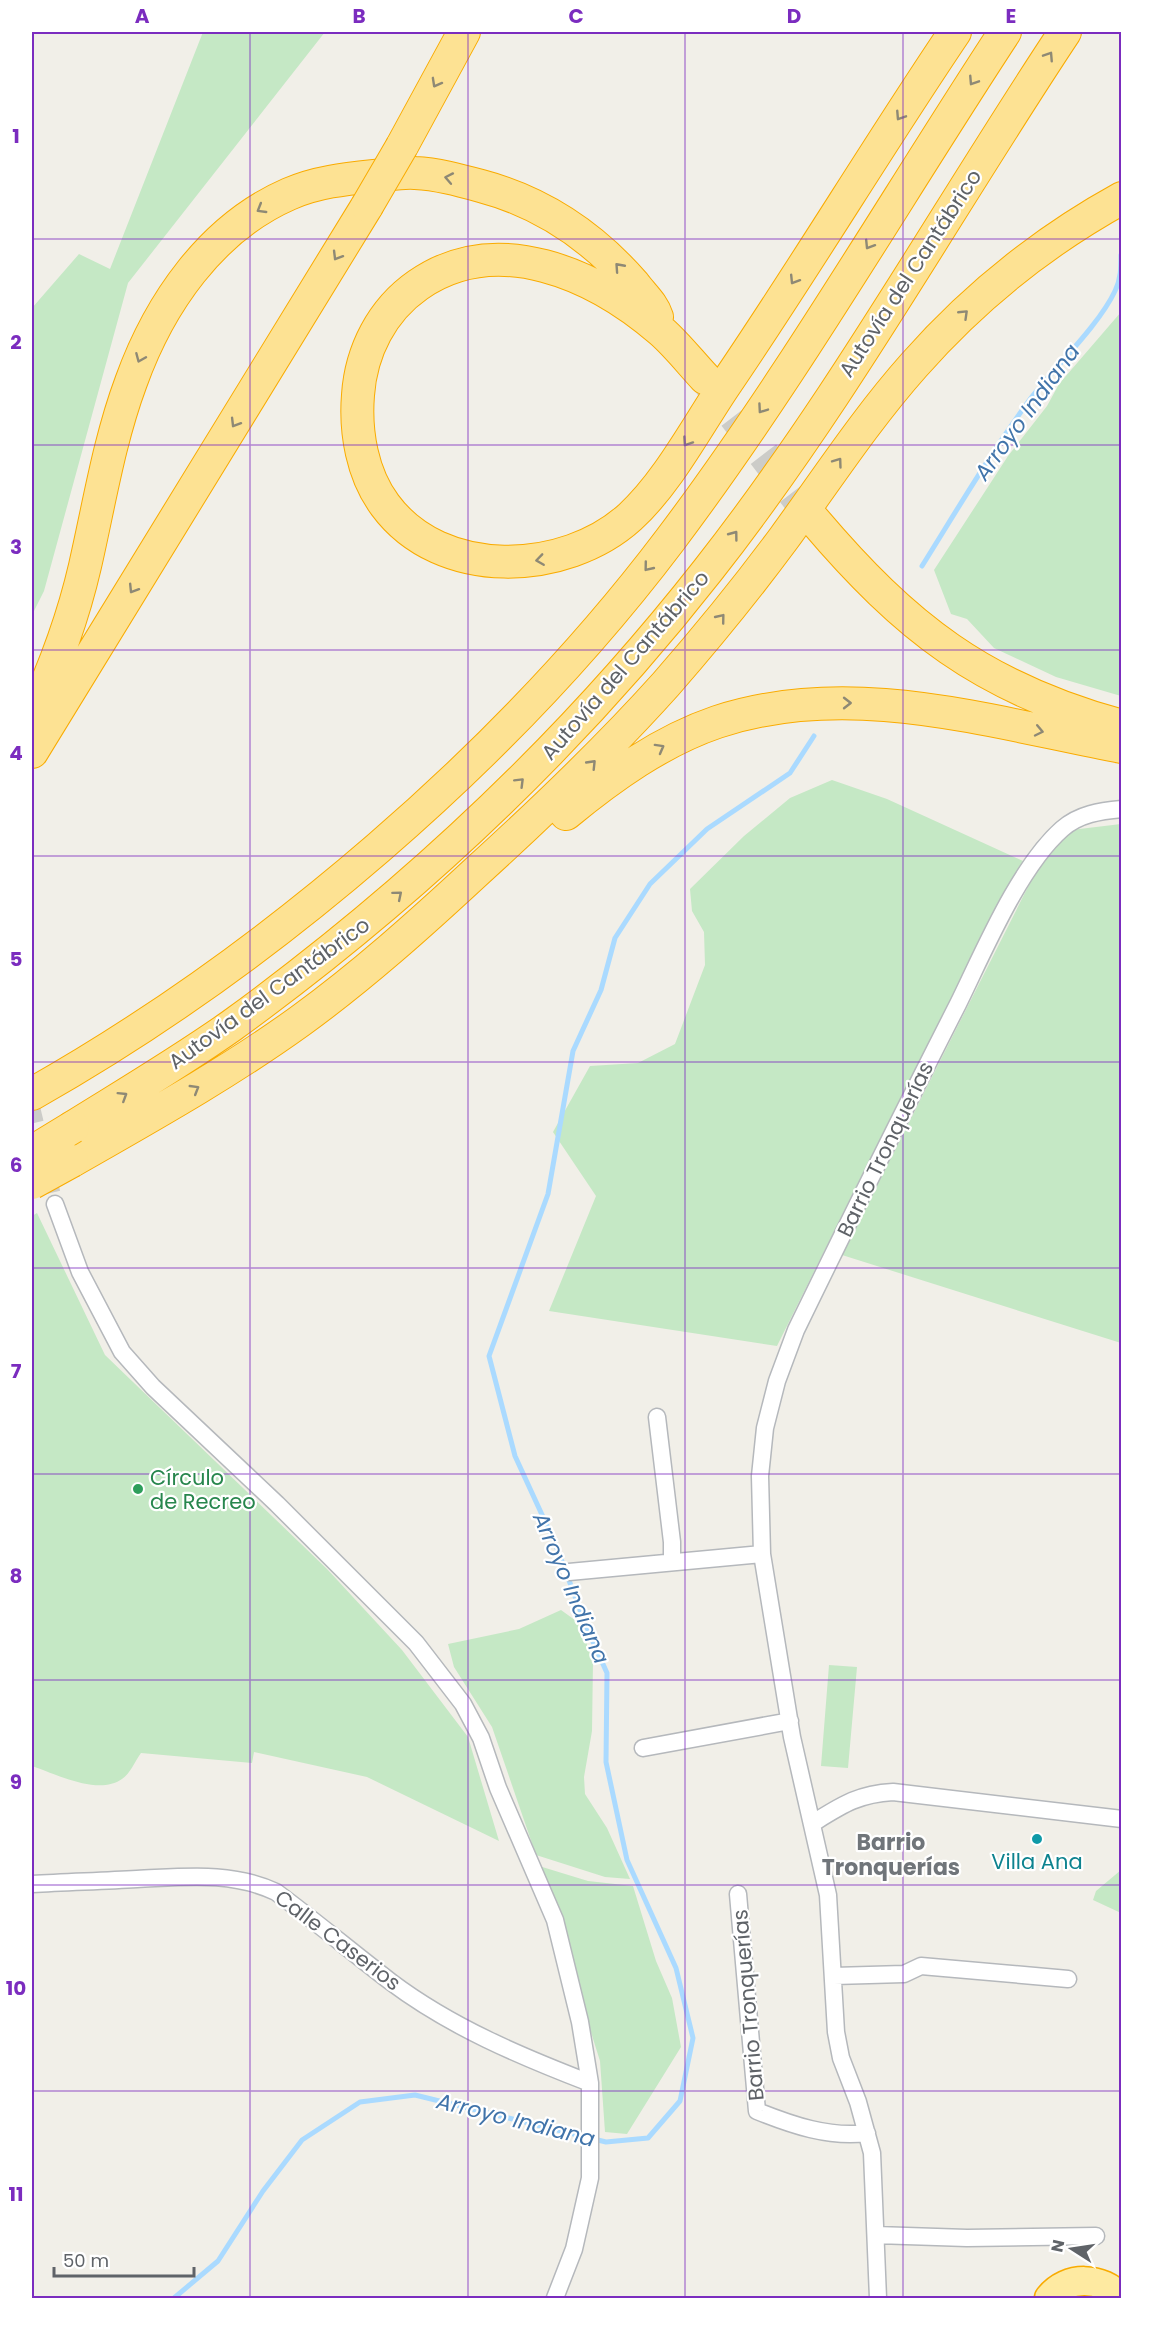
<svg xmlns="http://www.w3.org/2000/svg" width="1153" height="2330" font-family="Poppins,sans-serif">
	<rect width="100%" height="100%" fill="#f1efe8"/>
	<path fill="#c5e8c5" d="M203,32H325L128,283L44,591L32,615V308L79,254L110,269Z
		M1121,312V696L1056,677L994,648L967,619L951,614L934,570L1008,456L1047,406L1059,384Z
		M832,780L887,799L1023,861L907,1085L777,1346L549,1311L596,1196L553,1132L590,1066L638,1063L675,1044L705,965L704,932L692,911L690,889L744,836L790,798Z
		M1121,824V1343L842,1255L1035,873L1071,830Z
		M37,1213L105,1355L327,1569L402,1650L468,1737L499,1841L367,1777L254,1752L252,1763L141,1753C135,1761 130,1774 122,1779C98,1796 56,1774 32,1766V1216Z
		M561,1610L579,1623L593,1661L592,1731L584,1777L585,1794L607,1828L630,1879L605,1877L536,1855L492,1727L454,1667L448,1644L519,1629Z
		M829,1665L857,1667L848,1768L821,1766Z
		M539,1866L588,1881L633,1886L656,1961L672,1998L681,2047L627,2134L605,2132L600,2061Z
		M1121,1870V1913L1093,1900L1096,1891Z"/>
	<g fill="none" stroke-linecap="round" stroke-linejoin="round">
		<path stroke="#aadaff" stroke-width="5" d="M922,566C957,510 991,452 1031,398C1056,366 1099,325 1115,291C1121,279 1121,267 1121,255
			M174,2298L218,2261L263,2191L302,2140L360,2102L415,2095L606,2142L648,2138L680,2101L693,2038L676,1968L627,1860L606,1762L607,1673L588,1631L555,1543L515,1456L489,1356L548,1194L573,1051L601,990L615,938L650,884L707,829L790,773L814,736"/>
		<path stroke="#ccccc8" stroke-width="16" stroke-dasharray="16 8" stroke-linecap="butt" d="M32,1107L55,1204"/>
		<path stroke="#ccccc8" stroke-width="32" stroke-dasharray="32 16" stroke-linecap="butt" d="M705,378L814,520"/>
		<defs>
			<path id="minor" d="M55,1204L80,1272L122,1352L153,1387L277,1504L416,1643L463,1704L481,1738L498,1788L555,1920L580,2022L590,2083V2178L574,2249L555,2298
				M657,1417L672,1542V1561
				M569,1572L762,1554
				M643,1748L790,1721
				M813,1823C842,1805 858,1794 893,1792L1122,1819
				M32,1884C67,1882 102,1881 137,1879C184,1877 232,1871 276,1892C315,1921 352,1952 391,1982C451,2027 520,2056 590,2083
				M738,1894L757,2111C792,2125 829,2138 867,2133
				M834,1976L904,1974L921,1966L1068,1979
				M876,2235L967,2238L1096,2236
				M878,2298L872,2153L858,2102L841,2058L836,2032L828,1895L792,1737L762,1554L760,1476L765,1428L777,1381L796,1330C849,1221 903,1112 958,1004C984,951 1019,867 1062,829C1079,814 1100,811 1122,809"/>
			<path id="trunk" d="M1049,2298C1067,2275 1102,2276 1121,2298"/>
			<path id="motorway" d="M402,146L464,32
				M705,378C690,362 677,345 661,331C595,274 497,230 418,285C382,310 361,351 358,395C355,432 362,474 385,505C441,581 565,576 630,517C667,483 695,430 723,388C803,271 876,149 955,32
				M814,520C905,627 982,688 1122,726
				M32,716C54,669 73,618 85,566C99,505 109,441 131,382C159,304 211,228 289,194C316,182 345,179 374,176C387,175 402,172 415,173C437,174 459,180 481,186C541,202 593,237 634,284C642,295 653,304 657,317
				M32,752L367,206
				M566,814C611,777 661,741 717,722C850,678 989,722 1122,747
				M32,1094C267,961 507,756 670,540C792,378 894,201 1005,32
				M73,1127C126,1094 180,1062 231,1026C410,896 571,745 708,570C841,401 946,211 1065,32
				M72,1161C149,1117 228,1073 300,1021C362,976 420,924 476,872C542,812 606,751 666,684C707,637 747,588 784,538C827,479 866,419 914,365C973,298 1044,241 1122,198"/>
		</defs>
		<use href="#minor" stroke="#b5b8bc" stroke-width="19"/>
		<use href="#trunk" stroke="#f9ab00" stroke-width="31"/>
		<use href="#motorway" stroke="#f9ab00" stroke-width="34"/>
		<use href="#minor" stroke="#fff" stroke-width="16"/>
		<use href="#trunk" stroke="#feeaa1" stroke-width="28"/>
		<use href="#motorway" stroke="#fde293" stroke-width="32"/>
		<defs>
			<path id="motorway-bridge" d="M367,206L402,146
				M32,1152L73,1127
				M32,1183L72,1161"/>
		</defs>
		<use href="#motorway-bridge" stroke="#f9ab00" stroke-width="34" stroke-linecap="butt"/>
		<use href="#motorway-bridge" stroke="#fde293" stroke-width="32"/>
	</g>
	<defs><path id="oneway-chevron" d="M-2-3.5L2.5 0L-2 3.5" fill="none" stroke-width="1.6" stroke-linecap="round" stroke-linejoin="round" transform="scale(1.5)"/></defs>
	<g stroke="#8e8975">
		<use href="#oneway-chevron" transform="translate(1049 56) rotate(-57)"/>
		<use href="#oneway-chevron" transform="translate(973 81) rotate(123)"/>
		<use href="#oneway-chevron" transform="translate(436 83) rotate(119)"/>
		<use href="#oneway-chevron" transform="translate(900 116) rotate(123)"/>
		<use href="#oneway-chevron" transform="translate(449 178) rotate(-169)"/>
		<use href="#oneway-chevron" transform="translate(261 209) rotate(149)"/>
		<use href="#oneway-chevron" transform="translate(869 245) rotate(122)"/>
		<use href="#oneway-chevron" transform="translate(337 256) rotate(121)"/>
		<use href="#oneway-chevron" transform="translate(619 267) rotate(-132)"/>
		<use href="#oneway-chevron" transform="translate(794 280) rotate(122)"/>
		<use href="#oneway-chevron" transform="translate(964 314) rotate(-44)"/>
		<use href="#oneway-chevron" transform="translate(140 358) rotate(113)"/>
		<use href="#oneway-chevron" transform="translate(762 409) rotate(125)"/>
		<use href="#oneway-chevron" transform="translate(235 423) rotate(121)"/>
		<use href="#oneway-chevron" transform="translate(687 442) rotate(124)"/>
		<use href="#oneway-chevron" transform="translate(838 462) rotate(-54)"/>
		<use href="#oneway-chevron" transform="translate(734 535) rotate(-53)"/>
		<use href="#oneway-chevron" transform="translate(540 560) rotate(172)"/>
		<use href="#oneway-chevron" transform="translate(648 567) rotate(129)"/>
		<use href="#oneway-chevron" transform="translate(133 589) rotate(122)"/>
		<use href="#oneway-chevron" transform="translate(721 618) rotate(-51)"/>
		<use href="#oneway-chevron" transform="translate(847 703)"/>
		<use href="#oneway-chevron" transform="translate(1039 731) rotate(12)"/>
		<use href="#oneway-chevron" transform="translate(660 748) rotate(-29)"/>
		<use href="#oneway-chevron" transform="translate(592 764) rotate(-46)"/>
		<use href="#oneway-chevron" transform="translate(520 782) rotate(-45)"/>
		<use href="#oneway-chevron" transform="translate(398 895) rotate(-40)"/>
		<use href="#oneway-chevron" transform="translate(195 1089) rotate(-31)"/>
		<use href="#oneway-chevron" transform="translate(123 1096) rotate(-32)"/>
	</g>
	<path fill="none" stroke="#7b2cbf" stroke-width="1.5" stroke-opacity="0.55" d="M250,32V2298M468,32V2298M685,32V2298M903,32V2298M32,239H1122M32,445H1122M32,650H1122M32,856H1122M32,1062H1122M32,1268H1122M32,1474H1122M32,1680H1122M32,1885H1122M32,2091H1122"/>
	<circle fill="#2e9e5b" stroke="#fff" stroke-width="2" cx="138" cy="1489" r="6"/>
	<circle fill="#0f9aa8" stroke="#fff" stroke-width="2" cx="1037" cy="1839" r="6"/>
	<g text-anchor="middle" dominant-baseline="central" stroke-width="4.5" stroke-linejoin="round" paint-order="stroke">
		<g font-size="21" fill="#5f6368" stroke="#fff">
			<text transform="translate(910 273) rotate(-57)">Autovía del Cantábrico</text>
			<text transform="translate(625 665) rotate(-49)">Autovía del Cantábrico</text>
			<text transform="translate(269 993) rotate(-36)">Autovía del Cantábrico</text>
			<text transform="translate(885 1149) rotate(-64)">Barrio Tronquerías</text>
			<text transform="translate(338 1940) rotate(37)">Calle Caserios</text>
			<text transform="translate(748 2005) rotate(-95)">Barrio Tronquerías</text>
		</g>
		<g font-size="21" fill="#27864d" stroke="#fff" text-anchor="start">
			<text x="150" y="1477">Círculo<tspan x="150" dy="24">de Recreo</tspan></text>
		</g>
		<g font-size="21" fill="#0d838f" stroke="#fff">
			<text x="1037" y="1861">Villa Ana</text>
		</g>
		<g font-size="22" font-style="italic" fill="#4174aa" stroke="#fff">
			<text transform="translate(1027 412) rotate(-54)">Arroyo Indiana</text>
			<text transform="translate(571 1588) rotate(67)">Arroyo Indiana</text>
			<text transform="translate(516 2120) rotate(14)">Arroyo Indiana</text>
		</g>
		<g font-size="22" font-weight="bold" fill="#70757a" stroke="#fff">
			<text x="891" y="1842">Barrio<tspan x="891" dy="25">Tronquerías</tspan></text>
		</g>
	</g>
	<rect width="1153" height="2330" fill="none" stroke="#ffffff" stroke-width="66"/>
	<g transform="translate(1072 2249) rotate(282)" stroke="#ffffff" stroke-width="4.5" paint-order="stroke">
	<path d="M0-4.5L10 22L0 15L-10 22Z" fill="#5f6368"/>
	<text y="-9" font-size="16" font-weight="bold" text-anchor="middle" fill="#5f6368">N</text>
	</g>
	<path d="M54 2267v9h140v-9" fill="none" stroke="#5f6368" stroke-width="3"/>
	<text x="63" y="2267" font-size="18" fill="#5f6368" stroke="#ffffff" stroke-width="4.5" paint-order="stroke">50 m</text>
	<rect x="33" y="33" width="1087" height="2264" fill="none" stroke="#7b2cbf" stroke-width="2"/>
	<g font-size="20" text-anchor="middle" font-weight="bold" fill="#7b2cbf">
		<text x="142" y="23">A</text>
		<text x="359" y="23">B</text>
		<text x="576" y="23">C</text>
		<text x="794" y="23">D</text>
		<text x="1011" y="23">E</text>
		<text x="16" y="143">1</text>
		<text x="16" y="349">2</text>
		<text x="16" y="554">3</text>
		<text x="16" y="760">4</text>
		<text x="16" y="966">5</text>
		<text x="16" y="1172">6</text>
		<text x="16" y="1378">7</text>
		<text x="16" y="1583">8</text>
		<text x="16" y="1789">9</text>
		<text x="16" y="1995">10</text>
		<text x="16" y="2201">11</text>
	</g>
</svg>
